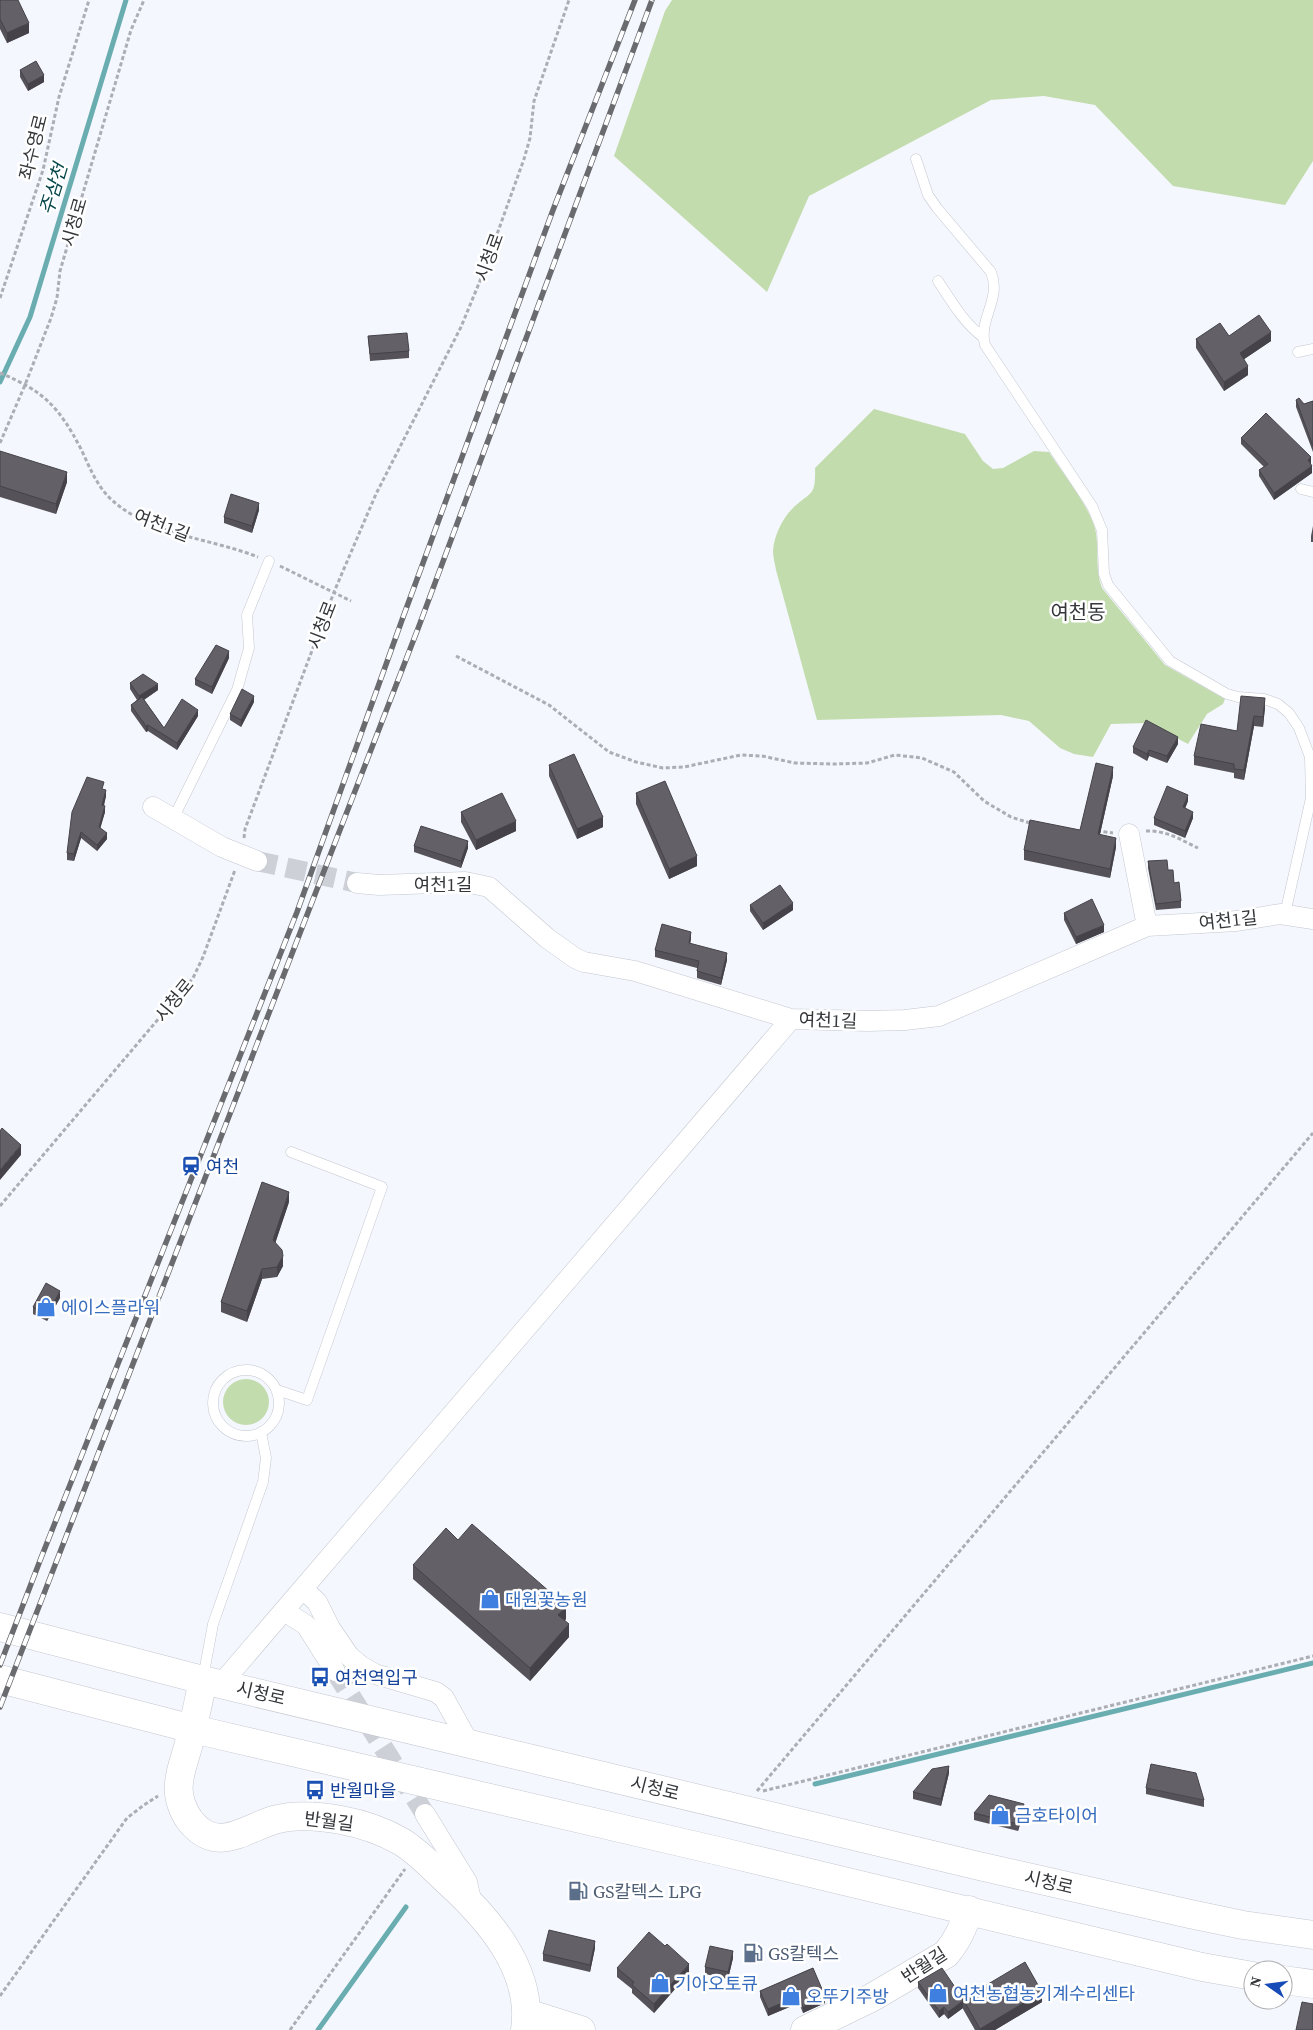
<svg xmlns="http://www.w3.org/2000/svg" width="1313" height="2030" font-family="'Source Serif 4','Noto Sans KR',serif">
	<rect width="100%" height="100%" fill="#f4f7fe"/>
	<path fill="#c3dcae" d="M672,0H1313V161L1285,205L1173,186L1095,105L1044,96L991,100L809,196L767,292L614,156L665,11Z
		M874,409L965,434L983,461L993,469L1003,468L1034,451L1049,452C1062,472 1093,511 1096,533C1099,552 1095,570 1102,588L1165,665L1225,699L1223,704L1207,714L1188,744L1148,723L1111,724L1093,757L1074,754L1060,748L1029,721L1001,715L817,720L776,570C775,564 773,557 773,551C774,536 782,519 792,509C810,491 816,498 815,468Z
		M223 1402a23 23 0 1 1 46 0a23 23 0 1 1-46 0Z"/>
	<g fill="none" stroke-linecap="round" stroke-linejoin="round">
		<path stroke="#69adb0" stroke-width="5" d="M0,382L30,317L126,0
			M815,1784L1313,1663
			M318,2030L406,1907"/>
		<path stroke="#ced0d7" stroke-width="20" stroke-dasharray="20 10" stroke-linecap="butt" d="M257,861L357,883
			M335,1671L425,1814"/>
		<defs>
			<path id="lane" d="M916,159L928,195L937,208L991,272C1002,299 978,319 985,345L1092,506L1102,530L1104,574L1108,585L1170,661L1227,694L1238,697L1264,699L1278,704L1289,713L1299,728L1310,757L1311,798L1285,914
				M938,281C952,302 963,322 983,337
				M1298,352L1313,349
				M1301,489L1313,492
				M173,819L237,690L249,648L247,615L269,561
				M213 1403a33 33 0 1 1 66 0a33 33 0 1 1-66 0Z
				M277,1390L307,1400L382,1187L291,1152
				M203,1678L213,1624L263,1482L266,1458L261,1432"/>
			<path id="street" d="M153,807L222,847L257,861
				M1129,834L1147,926
				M357,883L379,885L465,882L489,887L547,938L575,958L584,962L635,971L791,1019L868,1021L905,1020L939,1016L1147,926L1237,921L1280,914L1313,919
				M303,1589L317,1602L330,1628L349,1656L361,1666L375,1674L436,1692L444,1698L469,1743
				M284,1611L306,1625L335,1671
				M221,1684L791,1019
				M425,1814L467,1882L472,1904"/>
			<path id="secondary" d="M0,1627L203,1680L979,1866L1190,1914L1243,1925L1313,1935
				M0,1679L193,1729L727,1853L1202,1967L1253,1976
				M203,1680C199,1699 195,1719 190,1739C187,1753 180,1769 179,1783C177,1796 183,1812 191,1822C218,1854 244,1829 274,1820C295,1814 320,1816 341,1820C363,1824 383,1831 402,1842C418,1852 431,1866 445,1879C487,1917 534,1969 525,2030
				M1283,1980L1313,1984
				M527,2013L581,2030
				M805,2030L871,1998L946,1954C958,1940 963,1927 969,1910"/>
		</defs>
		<use href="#lane" stroke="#c3c7cf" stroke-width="11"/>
		<use href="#street" stroke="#c3c7cf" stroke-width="21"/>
		<use href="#secondary" stroke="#c3c7cf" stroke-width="29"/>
		<path stroke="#acaeb4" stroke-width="3" stroke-dasharray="4 2.5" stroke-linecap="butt" d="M0,298L43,170L59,97L89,0
			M0,373C44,391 59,407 81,449C90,468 97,487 113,501C153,536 210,538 258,557
			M0,443L25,385L51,318L57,298L60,271L131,30L144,0
			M280,566L351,601
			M456,656L549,705L609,752L636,762L663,768L684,767L741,755L762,756L795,763L834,764L867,763L895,755L922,758L954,772L984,801L1011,817L1033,824
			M1097,831L1113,833
			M1146,831C1166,830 1181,840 1198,848
			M244,838L245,829L334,592L376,494L461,327L482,276L524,159L530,138L534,101L569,0
			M0,1206L193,978L203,957L235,870
			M757,1791L1313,1133
			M763,1791L1313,1656
			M0,1996L127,1818L144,1805L158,1796
			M290,2030L405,1869"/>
		<use href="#lane" stroke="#fff" stroke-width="10"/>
		<use href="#street" stroke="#fff" stroke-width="20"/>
		<use href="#secondary" stroke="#fff" stroke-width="28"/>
		<defs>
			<path id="rail" d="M0,1665L41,1558L297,912L402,620L553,210L635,0
				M0,1707L419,626L652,0"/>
		</defs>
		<use href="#rail" stroke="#696b6f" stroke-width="5.5"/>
		<use href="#rail" stroke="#fff" stroke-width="4" stroke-dasharray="11" stroke-linecap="butt"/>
	</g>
	<path fill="#555359" d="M0,0L29,33L7,43L0,29Z
		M20,70L44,82L28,91L20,77Z
		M368,336L409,351V358L370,361Z
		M1229,336L1271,341L1244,359L1248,375L1224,391L1196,348V339Z
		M1296,400L1304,404L1313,401V452L1296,407Z
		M1241,438L1311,464L1312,473L1274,500L1259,476V470L1264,467L1241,444Z
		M0,451L67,482L56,514L0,497Z
		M259,510L252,533L224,523V517Z
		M1313,526V542H1311V536Z
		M229,658L212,694L195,685V679Z
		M130,683L158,690L144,700L164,728L198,716L177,750L148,731L146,732L131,711V705L137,700L130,689Z
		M254,702L241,727L230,720V714Z
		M1265,707L1263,727L1254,726L1244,780L1234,778V773L1194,765V756L1237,731Z
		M1178,744L1167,763L1149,756L1147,761L1133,753V747Z
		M549,765L603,827L577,839L549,776Z
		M1113,776L1100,834L1116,847L1110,878L1024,860V850L1080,830Z
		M104,789L106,796L104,806L105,812L100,828L107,839L97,851L81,838L74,861L67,860V853Z
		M636,793L697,866L669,879L636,804Z
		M1188,801L1185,808L1193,818L1185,838L1154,825V818Z
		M461,812L516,831L476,850L461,822Z
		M414,846L468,848L461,868L414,852Z
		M1148,861L1168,870L1181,901V908L1156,910L1148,868Z
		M750,905L793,910L763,930L750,911Z
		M1064,913L1104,932L1076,944L1064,920Z
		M691,939L690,943L727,960L721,985L697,978V968L655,957V950Z
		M289,1202L275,1243L283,1266L277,1277L262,1279L247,1322L221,1312V1302Z
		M60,1298L47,1321L33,1314V1307Z
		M458,1540L566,1619L565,1620L569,1637L530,1681L413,1579V1565Z
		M949,1773L941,1806L913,1799V1792Z
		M1146,1788L1204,1800V1807L1146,1794Z
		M1024,1811L1018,1831L974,1820V1813Z
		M595,1948L590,1972L543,1961V1954Z
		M733,1958L728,1979L705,1974V1967Z
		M617,1968L689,1973L654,2013L632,1993V1989L617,1977Z
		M813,1968L825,2003L803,2013L799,2003L768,2016L760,1997V1991Z
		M918,1982L963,1999L1042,2002L995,2030H975L963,2009V2008L948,2019L944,2014L939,2018L918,1988Z"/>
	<path fill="#454349" d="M29,23V33L7,43V33Z
		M44,75V82L28,91V84Z
		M1271,332V341L1240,362V353Z
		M1248,366V375L1224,391V382Z
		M1311,457V464L1308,467V460Z
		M1312,466V473L1274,500V493Z
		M67,472V482L56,514V504Z
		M259,503V510L252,533V526Z
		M229,651V658L212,694V687Z
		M158,684V690L139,703V696Z
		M254,696V702L241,727V720Z
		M1265,698V707L1263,727V717Z
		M198,710V716L177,750V743Z
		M1254,716V726L1244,780V770Z
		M148,725V731L146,732V726Z
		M1178,737V744L1167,763V756Z
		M1149,750V756L1147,761V754Z
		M1113,767V776L1098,843V834Z
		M106,790V796L102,811V805Z
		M1188,795V801L1183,814V807Z
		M105,806V812L99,833V827Z
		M1193,812V818L1185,838V831Z
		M603,817V827L577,839V829Z
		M516,821V831L476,850V840Z
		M81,832V838L74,861V854Z
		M107,833V839L97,851V845Z
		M1116,838V847L1110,878V869Z
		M468,841V848L461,868V861Z
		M697,856V866L669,879V869Z
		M793,903V910L763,930V923Z
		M1104,925V932L1076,944V937Z
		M691,932V939L689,950V943Z
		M727,953V960L721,985V978Z
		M21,1145V1155L0,1180V1170Z
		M289,1192V1202L273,1250V1240Z
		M283,1256V1266L277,1277V1267Z
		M262,1269V1279L247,1322V1311Z
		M60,1291V1298L47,1321V1315Z
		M566,1606V1619L558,1628V1615Z
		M569,1624V1637L530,1681V1668Z
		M949,1766V1773L941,1806V1799Z
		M1024,1804V1811L1018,1831V1824Z
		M595,1941V1948L590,1972V1965Z
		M733,1951V1958L728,1979V1972Z
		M689,1964V1973L654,2013V2004Z
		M1042,1992V2002L995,2030H980V2029Z
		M799,1996V2003L768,2016V2009Z
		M825,1996V2003L803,2013V2007Z
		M963,2001V2008L948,2019V2012Z
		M944,2007V2014L939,2018V2011Z"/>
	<path fill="#636068" stroke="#454349" d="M0,0H18L29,23L7,33L0,19Z
		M36,61L44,75L28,84L20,70Z
		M1259,315L1271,332L1240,353L1248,366L1224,382L1196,339L1220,323L1229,336Z
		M407,333L409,351L370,354L368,336Z
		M1299,398L1304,404L1313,401V446L1296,400Z
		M1266,413L1311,457L1308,460L1312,466L1274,493L1259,470L1268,464L1241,438Z
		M0,451L67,472L56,504L0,486Z
		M231,494L259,503L252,526L224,517Z
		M216,645L229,651L212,687L195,679Z
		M143,674L158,684L139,696L130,683Z
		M242,689L254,696L241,720L230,714Z
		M1241,696L1265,698L1263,717L1254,716L1244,770L1234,769V764L1194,756L1201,724L1237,731Z
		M142,697L164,728L182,699L198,710L177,743L148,725L146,726L131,705Z
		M1146,720L1178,737L1167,756L1149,750L1147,754L1133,747Z
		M574,754L603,817L577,829L549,765Z
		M1096,763L1113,767L1098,834L1116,838L1110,869L1024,850L1030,820L1080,830Z
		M87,777L104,782L102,789L106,790L102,805L105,806L99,827L107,833L97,845L81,832L74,854L67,853L72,812Z
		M665,781L697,856L669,869L636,793Z
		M1167,786L1188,795L1183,807L1193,812L1185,831L1154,818Z
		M502,793L516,821L476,840L461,812Z
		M421,826L468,841L461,861L414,846Z
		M1167,860L1168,870H1173L1174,883L1179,882L1181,901L1156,904L1148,861Z
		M780,885L793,903L763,923L750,905Z
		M1092,899L1104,925L1076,937L1064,913Z
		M662,924L691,932L689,943L727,953L721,978L697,971L699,961L655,950Z
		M2,1128L21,1145L0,1170V1131Z
		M262,1182L289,1192L273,1240L282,1250L283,1256L277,1267L262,1269L247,1311L221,1302Z
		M46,1283L60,1291L47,1315L33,1307Z
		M472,1524L566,1606L558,1615L569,1624L530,1668L413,1565L446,1528L458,1540Z
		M1151,1764L1196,1773L1204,1800L1146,1788Z
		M949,1766L941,1799L913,1792L932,1769Z
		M989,1795L1024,1804L1018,1824L974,1813Z
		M549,1930L595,1941L590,1965L543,1954Z
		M649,1932L665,1946L667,1944L689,1964L654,2004L632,1985L634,1982L617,1968Z
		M710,1946L733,1951L728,1972L705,1967Z
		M1025,1962L1042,1992L980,2029L963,1999Z
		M813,1968L825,1996L803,2007L799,1996L768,2009L760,1991Z
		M942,1968L963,1999V2001L948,2012L944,2007L939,2011L918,1982Z
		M1302,2002L1313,2004V2030H1296Z"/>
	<defs>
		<symbol id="station-bare" viewBox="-9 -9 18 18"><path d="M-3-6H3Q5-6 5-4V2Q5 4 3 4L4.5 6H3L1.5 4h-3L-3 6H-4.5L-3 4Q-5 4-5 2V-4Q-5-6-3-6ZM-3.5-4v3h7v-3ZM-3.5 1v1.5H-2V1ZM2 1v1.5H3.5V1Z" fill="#1a4fb4" stroke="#fff" stroke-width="2.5" paint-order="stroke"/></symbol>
		<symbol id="shop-bare" viewBox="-9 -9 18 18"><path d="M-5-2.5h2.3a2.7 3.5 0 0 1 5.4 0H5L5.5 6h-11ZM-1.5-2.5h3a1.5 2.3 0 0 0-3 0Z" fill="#3f7fe0" stroke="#fff" stroke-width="2.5" paint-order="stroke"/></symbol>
		<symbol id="bus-bare" viewBox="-9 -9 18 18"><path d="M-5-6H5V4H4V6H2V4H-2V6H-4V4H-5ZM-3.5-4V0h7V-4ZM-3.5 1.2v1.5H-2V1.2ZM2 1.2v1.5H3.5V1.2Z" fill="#1a4fb4" stroke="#fff" stroke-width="2.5" paint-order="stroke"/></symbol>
		<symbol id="fuel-bare" viewBox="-9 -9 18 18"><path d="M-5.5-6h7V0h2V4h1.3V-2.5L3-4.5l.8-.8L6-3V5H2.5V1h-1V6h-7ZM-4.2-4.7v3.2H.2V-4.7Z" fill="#5c6f8a" stroke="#fff" stroke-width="2.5" paint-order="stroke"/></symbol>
	</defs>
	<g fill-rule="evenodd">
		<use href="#station-bare" x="177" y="1152" width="28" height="28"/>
		<use href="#shop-bare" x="32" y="1293" width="28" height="28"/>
		<use href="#shop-bare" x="476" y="1585" width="28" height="28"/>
		<use href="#bus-bare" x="306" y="1663" width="28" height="28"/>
		<use href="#bus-bare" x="301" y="1776" width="28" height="28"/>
		<use href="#shop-bare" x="986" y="1801" width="28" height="28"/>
		<use href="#fuel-bare" x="564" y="1877" width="28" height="28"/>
		<use href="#fuel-bare" x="739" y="1939" width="28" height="28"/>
		<use href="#shop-bare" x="646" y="1969" width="28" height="28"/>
		<use href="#shop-bare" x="924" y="1979" width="28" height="28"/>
		<use href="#shop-bare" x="777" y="1982" width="28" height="28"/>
	</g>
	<g text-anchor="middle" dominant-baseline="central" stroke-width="5" stroke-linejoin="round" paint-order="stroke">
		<g font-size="18" fill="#343639" stroke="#fff">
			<text transform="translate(33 147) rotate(-76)">좌수영로</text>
			<text transform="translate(74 222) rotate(-74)">시청로</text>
			<text transform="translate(489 257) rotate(-70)">시청로</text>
			<text transform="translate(162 525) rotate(21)">여천1길</text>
			<text transform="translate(322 625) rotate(-69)">시청로</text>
			<text x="443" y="884">여천1길</text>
			<text transform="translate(1228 920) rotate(-6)">여천1길</text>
			<text transform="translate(174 1000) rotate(-51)">시청로</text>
			<text transform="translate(828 1020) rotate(2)">여천1길</text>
			<text transform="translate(261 1693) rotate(13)">시청로</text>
			<text transform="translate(655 1788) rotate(14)">시청로</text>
			<text transform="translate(329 1821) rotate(7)">반월길</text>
			<text transform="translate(1049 1882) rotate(13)">시청로</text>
			<text transform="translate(924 1965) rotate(-33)">반월길</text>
		</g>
		<g font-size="18" fill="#164399" stroke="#fff" text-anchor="start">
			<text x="206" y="1166">여천</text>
			<text x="335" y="1677">여천역입구</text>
			<text x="330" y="1790">반월마을</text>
		</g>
		<g font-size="18" fill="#366cbe" stroke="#fff" text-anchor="start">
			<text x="61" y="1307">에이스플라워</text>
			<text x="505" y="1599">대원꽃농원</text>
			<text x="1015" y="1815">금호타이어</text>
			<text x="675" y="1983">기아오토큐</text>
			<text x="953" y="1993">여천농협농기계수리센타</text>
			<text x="806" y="1996">오뚜기주방</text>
		</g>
		<g font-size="18" fill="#4e5e75" stroke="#fff" text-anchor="start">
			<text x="593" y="1891">GS칼텍스 LPG</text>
			<text x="768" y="1953">GS칼텍스</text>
		</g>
		<g font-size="19" font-style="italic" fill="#07474b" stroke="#fff">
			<text transform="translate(53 189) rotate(-73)">주삼천</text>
		</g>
		<g font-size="20" fill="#343639" stroke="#fff">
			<text x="1078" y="612">여천동</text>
		</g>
	</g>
	<g transform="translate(1268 1985) rotate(284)"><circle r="24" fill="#ffffff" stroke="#aeafb0"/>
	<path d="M0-4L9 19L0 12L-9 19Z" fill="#174bb7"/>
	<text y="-8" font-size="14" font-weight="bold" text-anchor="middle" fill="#343639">N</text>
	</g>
</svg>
